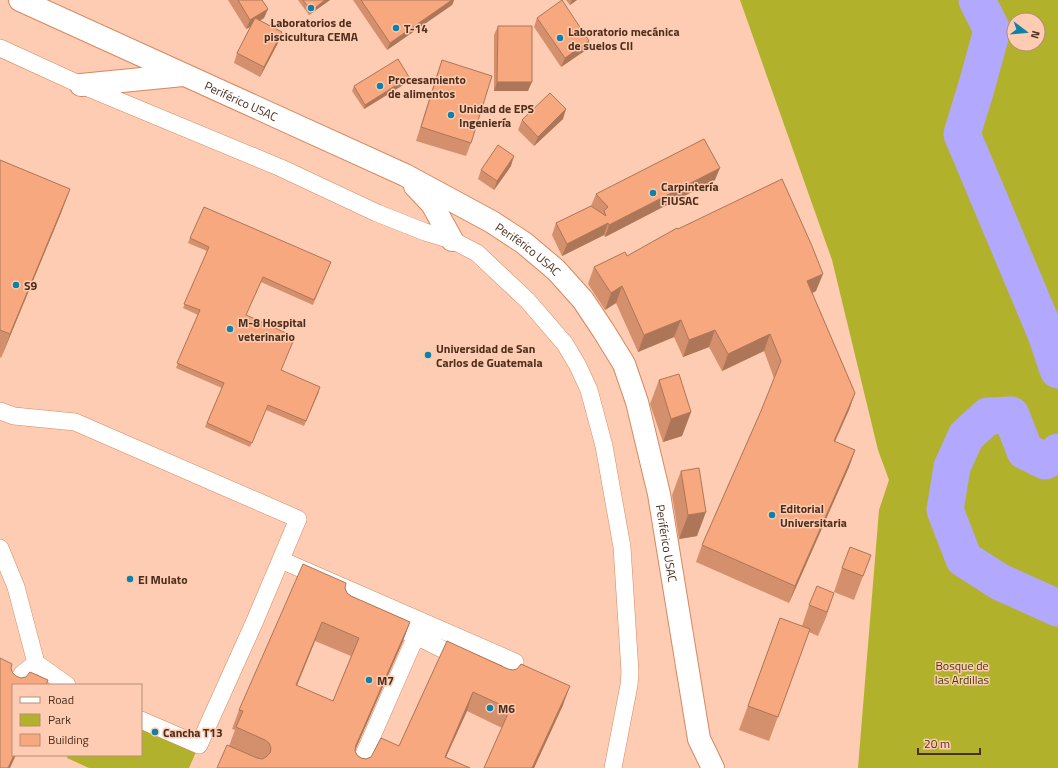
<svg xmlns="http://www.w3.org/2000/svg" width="1058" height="768" font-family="'Titillium Web',sans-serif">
	<rect width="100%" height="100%" fill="#fdccb2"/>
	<path fill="#b2b12c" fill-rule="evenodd" d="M740,0H1058V768H858L879,510L889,480L878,450L832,260ZM1014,20H1038V44H1014Z
		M141,720L199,745L189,768H89L67,758L68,755H141Z"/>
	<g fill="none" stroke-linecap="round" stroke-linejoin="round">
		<path stroke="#b2a8fd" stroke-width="37" d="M977,0L992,30L977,85L962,134L1046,334L1058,370
			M1058,452L1057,455L1045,461L1025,451L1011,415L988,416L966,436L952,467L945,510L964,559L1000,582L1058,608"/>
		<defs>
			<path id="street" d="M0,48L81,85L281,168L377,213L425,232L452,240L477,253L528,301L565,344L578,366L589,390L604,446L622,547L630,672L629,685L613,768
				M0,411L14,416L75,422L298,519L254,623L199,745L141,720
				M0,548L16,587L36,663L67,685
				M281,560L515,662L505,679L495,674
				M385,622L416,636L464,660
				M15,685L22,674L36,663
				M358,768L416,636"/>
			<g id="secondary">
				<path id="s1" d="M20,0L405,175L492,222L524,243L556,270L583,300L603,330L624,364L637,402L659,494L699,739L713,768"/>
				<path d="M81,85L183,75"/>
				<path d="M415,186L432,204L452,240"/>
			</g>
		</defs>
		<use href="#street" stroke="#d68960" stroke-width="18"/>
		<use href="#secondary" stroke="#d68960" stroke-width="24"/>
		<use href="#street" stroke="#fff" stroke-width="17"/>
		<use href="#secondary" stroke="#fff" stroke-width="22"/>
	</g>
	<path fill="#d4906c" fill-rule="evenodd" d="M228,0H262L268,9L264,18L260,21L282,32L279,41L260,77L234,63L237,53L251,27L246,29Z
		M298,0H330L309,15Z
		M353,0H454L452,5L387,50Z
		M566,0H577L570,5Z
		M537,18L589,41L586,50L561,67L534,27Z
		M498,26L528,91H494V35Z
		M442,60L471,143L466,156L416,141L437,74Z
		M408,82L364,109L352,91L354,86Z
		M563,119L534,146L518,130L522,120Z
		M0,160L70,189L61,213L1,358L0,357Z
		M511,166L494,190L478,179L481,170Z
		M715,180L605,237L604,235L562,256L552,235L556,223L591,206L596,194Z
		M678,229L816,291L812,293L855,393L849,410L835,442L855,450L849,467L789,603L696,562L702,545L761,411L774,378L764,351L722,371L709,347L683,357L674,337L638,352L616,303L605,310L588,284L594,267L627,256Z
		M190,238L331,262L313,305L261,282L246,315L281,370L319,392L304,426L266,410L250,447L205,427L222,388L176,368L198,315L183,308L207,251L188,243Z
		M659,380L691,412L682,436L663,442L650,404Z
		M681,471L697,536L679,539L672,495Z
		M871,555L854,600L834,592L842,568Z
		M345,588L347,593L351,596L410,622L403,641L355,750L357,755L361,758L366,759L399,746L447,641L563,705L534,768H484L502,728L467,711L446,757L470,768H217L229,746L235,730L232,729L239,710ZM315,641L351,656L333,701L297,686Z
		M834,593L818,636L809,632L769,741L739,730L780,618L802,626L809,605Z"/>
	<path fill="#ad7658" d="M325,0H330L309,15L311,11Z
		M452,0H454L452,5L387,50L390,43Z
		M572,0H577L570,5Z
		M268,9L264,18L246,29L250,20Z
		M282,32L279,41L260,77L264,67Z
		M589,41L586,50L561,67L565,58Z
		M409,77L408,82L364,109L365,105Z
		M497,82H532L528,91H494Z
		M566,109L563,119L534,146L538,137Z
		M514,156L511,166L494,190L497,181Z
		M720,168L715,180L605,237L609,225Z
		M70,189L61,213L1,358L10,334Z
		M608,223L604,235L562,256L567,244Z
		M823,274L816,291L801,298L807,281Z
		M622,286L616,303L605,310L611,293Z
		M681,320L674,337L638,352L644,335Z
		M715,330L709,347L683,357L689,340Z
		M770,334L764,351L722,371L728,354Z
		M855,393L849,410L827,458L834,441Z
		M691,412L682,436L663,442L671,419Z
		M855,450L849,467L789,603L795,586Z
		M706,512L697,536L679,539L688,515Z
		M834,593L826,617L818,636L827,612Z
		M322,622L315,641L289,704L296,685Z
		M410,622L403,641L349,764L356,745Z
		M570,686L563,705L534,768H532Z
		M473,692L467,711L441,768L445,757Z
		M14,755H16L10,768H8Z"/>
	<path fill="#f7a87e" stroke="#ad7658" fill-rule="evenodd" d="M238,0H262L268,9L250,20Z
		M303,0H325L311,11Z
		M361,0H452L390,43Z
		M562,0L589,41L565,58L537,18Z
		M255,18L282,32L264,67L237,53Z
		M498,26H532V82H497Z
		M398,59L409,77L365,105L354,86Z
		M442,60L492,76L471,143L421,127Z
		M550,93L566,109L538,137L522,120Z
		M704,139L720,168L609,225L608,223L567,244L556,223L591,206L606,216L604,211L608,207L596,194Z
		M498,145L514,156L497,181L481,170Z
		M0,160L70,189L10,334L0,330Z
		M782,179L812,246L823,274L807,281L855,393L834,441L855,450L795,586L702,545L761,411L781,361L770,334L728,354L715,330L689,340L681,320L644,335L622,286L611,293L594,267L625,252L627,256L677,228L678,229Z
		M204,207L331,262L314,300L263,277L246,315L295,337L281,370L320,387L306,421L268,405L252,443L207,423L224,383L177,363L200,310L184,304L209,247L190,238Z
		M679,374L691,412L671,419L659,380Z
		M699,468L706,512L688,515L681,471Z
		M850,547L871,555L863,576L842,568Z
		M303,564L346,583L345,588L347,593L351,596L410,622L356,745L355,751L357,755L361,758L366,759L371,757L381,738L399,746L447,641L508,669L513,670L517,669L521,664L570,686L532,768H484L510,709L473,692L445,757L470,768H217L227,745L257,758L262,759L266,757L270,753L271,748L269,743L265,740L236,727L243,711L239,710ZM322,622L359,638L333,701L296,685Z
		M817,586L834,593L827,612L809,605Z
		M780,618L810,629L778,717L748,706Z
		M0,658L12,664L11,668L12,672L16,676L21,678L26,677L30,672L48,680L46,685H13V755H14L8,768H0Z"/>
	<g fill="#0e81a8" stroke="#fdccb2" stroke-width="1.5">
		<circle cx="311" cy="8" r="4"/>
		<circle cx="396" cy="28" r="4"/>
		<circle cx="560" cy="38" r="4"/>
		<circle cx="380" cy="86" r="4"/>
		<circle cx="451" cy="115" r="4"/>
		<circle cx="653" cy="193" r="4"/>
		<circle cx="16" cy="285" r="4"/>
		<circle cx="230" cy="329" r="4"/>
		<circle cx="428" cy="355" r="4"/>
		<circle cx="772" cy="515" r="4"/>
		<circle cx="130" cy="579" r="4"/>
		<circle cx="369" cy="680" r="4"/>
		<circle cx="490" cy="708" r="4"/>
		<circle cx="155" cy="732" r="4"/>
	</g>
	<g text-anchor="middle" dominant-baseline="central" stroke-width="3" stroke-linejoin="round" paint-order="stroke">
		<g font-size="12" font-weight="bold" fill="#4d2e1c" stroke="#fdccb2" text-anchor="start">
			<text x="311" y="22" text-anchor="middle">Laboratorios de<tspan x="311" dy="14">piscicultura CEMA</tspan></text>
			<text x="404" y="28">T-14</text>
			<text x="568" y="31">Laboratorio mecánica<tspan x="568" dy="14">de suelos CII</tspan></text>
			<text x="388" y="79">Procesamiento<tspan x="388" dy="14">de alimentos</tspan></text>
			<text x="459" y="108">Unidad de EPS<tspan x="459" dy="14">Ingeniería</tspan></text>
			<text x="661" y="186">Carpintería<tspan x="661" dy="14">FIUSAC</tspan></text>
			<text x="24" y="285">S9</text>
			<text x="238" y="322">M-8 Hospital<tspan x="238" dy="14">veterinario</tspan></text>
			<text x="436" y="348">Universidad de San<tspan x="436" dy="14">Carlos de Guatemala</tspan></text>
			<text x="780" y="508">Editorial<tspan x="780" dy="14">Universitaria</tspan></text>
			<text x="138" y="579">El Mulato</text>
			<text x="377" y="680">M7</text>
			<text x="498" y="708">M6</text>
			<text x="163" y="732">Cancha T13</text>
		</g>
		<g font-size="12" fill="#4d2e1c" stroke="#fdccb2">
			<text stroke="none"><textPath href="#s1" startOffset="243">Periférico USAC</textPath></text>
			<text stroke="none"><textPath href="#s1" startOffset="567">Periférico USAC</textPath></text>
			<text stroke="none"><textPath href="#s1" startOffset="903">Periférico USAC</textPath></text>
		</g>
		<g font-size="12" fill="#414008" stroke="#fdccb2">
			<text x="962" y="665">Bosque de<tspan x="962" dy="14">las Ardillas</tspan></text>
		</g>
	</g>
	<rect x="12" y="684" width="130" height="72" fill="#fdccb2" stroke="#b78d76"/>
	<rect x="20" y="697" width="20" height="6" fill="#ffffff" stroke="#b78d76"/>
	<text x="48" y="704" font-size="12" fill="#4d2e1c">Road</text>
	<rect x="20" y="714" width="20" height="12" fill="#b2b12c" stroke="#b78d76"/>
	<text x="48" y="724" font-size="12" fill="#4d2e1c">Park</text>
	<rect x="20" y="734" width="20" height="12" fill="#f7a87e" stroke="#b78d76"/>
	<text x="48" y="744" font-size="12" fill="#4d2e1c">Building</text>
	<g transform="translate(1026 32) rotate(106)"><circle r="19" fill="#fdccb2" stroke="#b78d76"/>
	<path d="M0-3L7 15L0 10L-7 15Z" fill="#0e81a8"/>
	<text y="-6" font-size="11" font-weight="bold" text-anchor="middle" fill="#4d2e1c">N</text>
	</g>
	<path d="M918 748v6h62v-6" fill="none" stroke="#4d2e1c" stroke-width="2"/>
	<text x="924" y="748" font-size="12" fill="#4d2e1c" stroke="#fdccb2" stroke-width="3" paint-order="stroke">20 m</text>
</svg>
